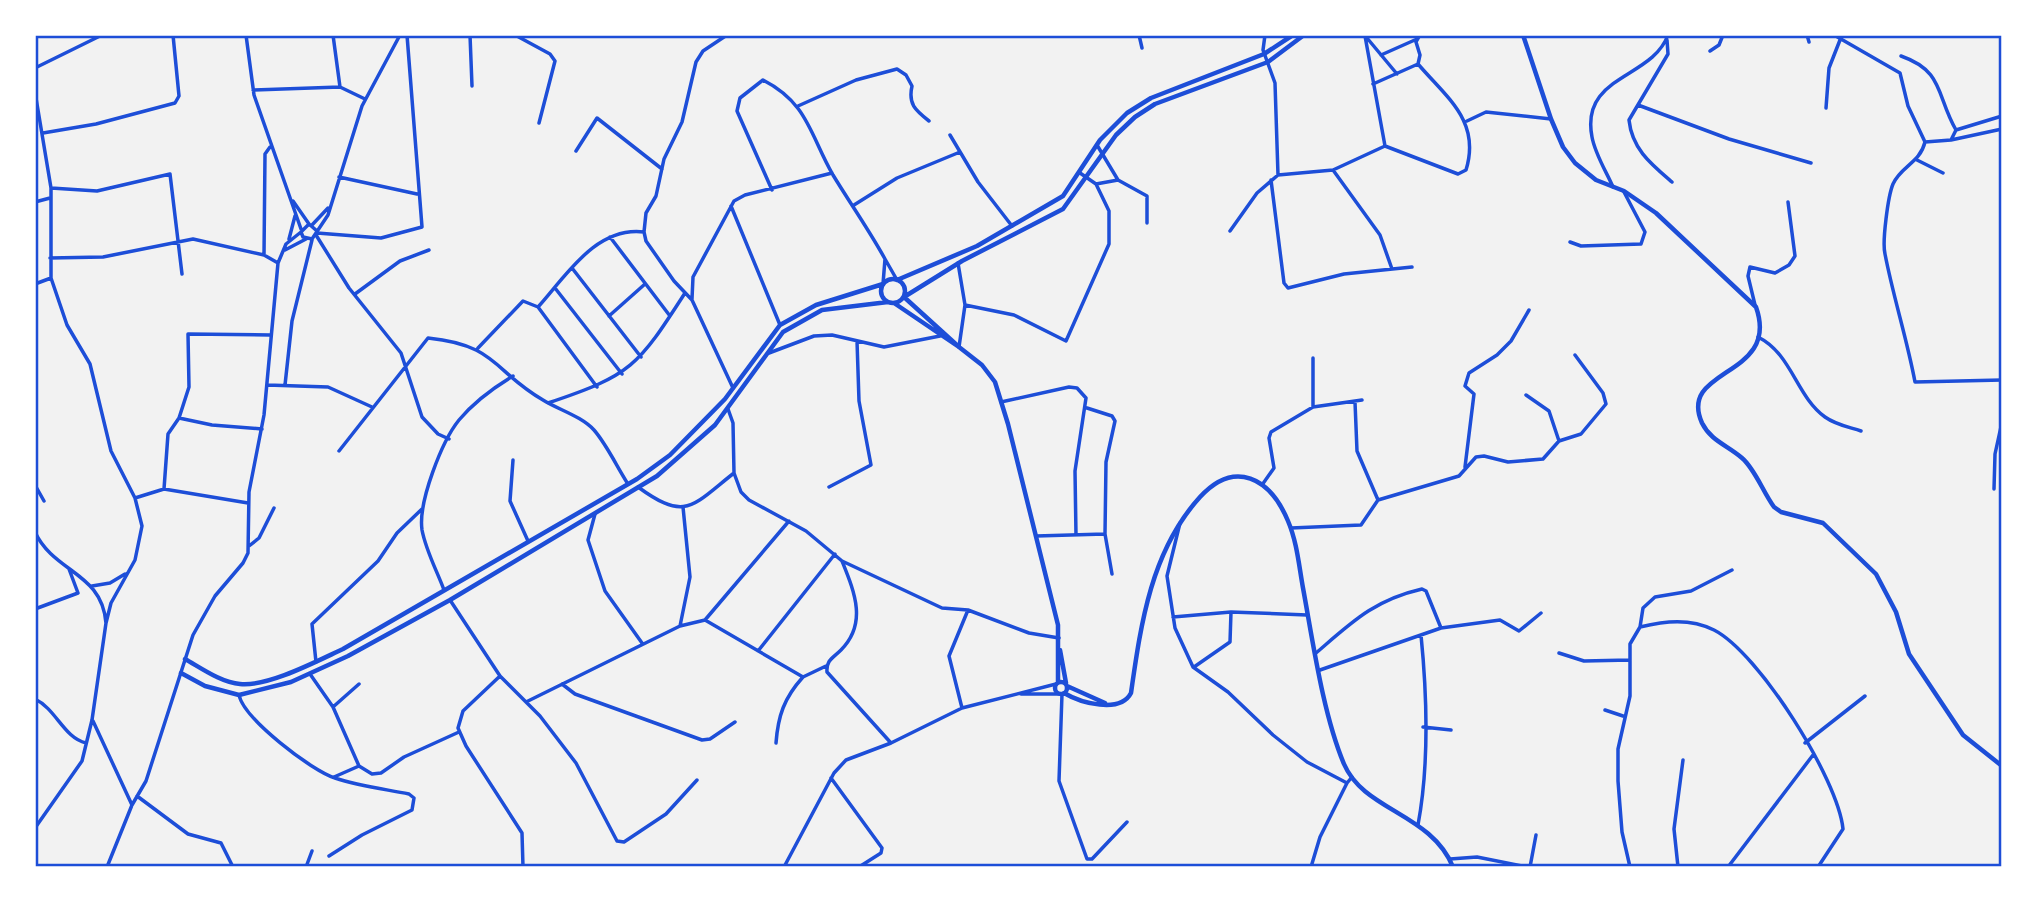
<svg xmlns="http://www.w3.org/2000/svg" width="2037" height="902" font-family="Lato,sans-serif">
	<rect width="100%" height="100%" fill="#f2f2f2"/>
	<g fill="none" stroke-linecap="round" stroke-linejoin="round">
		<path stroke="#1d4ed8" stroke-width="3.5" d="M246,35L254,95L301,229
			M333,35L340,87
			M470,35L472,86
			M515,35L550,54L555,61L539,123
			M727,35L703,51L696,62L682,122L664,159L656,196L646,213L644,232L646,241L674,281L692,300L733,388
			M1139,35L1142,48
			M1265,35L1263,50L1275,83L1278,175
			M1807,35L1809,42
			M1834,35L1900,73L1908,106L1925,142
			M1365,36L1385,146
			M1367,38L1397,74
			M1667,40L1668,54L1629,120C1632,149 1651,164 1672,182
			M1710,51L1719,45L1723,35
			M1381,55L1417,39
			M1901,56C1944,71 1936,95 1956,130
			M1418,64L1420,55L1416,42L1420,35
			M35,68L102,35
			M1373,84L1418,64C1447,98 1481,121 1466,170L1458,174L1385,146
			M253,90L340,87L365,99
			M35,92L51,188V278L67,325L90,364L111,451L135,498L142,526L135,560L111,603L106,623
			M1638,105L1729,139L1811,163
			M798,106L856,80L897,69L906,75L912,86C908,104 915,110 929,121
			M1826,108L1829,68L1840,40
			M1467,121L1486,112L1551,119
			M43,133L96,124L175,103L179,96L173,35
			M950,135L978,182L1012,226
			M1951,140L1956,130L2002,116
			M1925,142C1920,163 1901,166 1893,184C1888,196 1882,242 1885,254C1893,296 1907,339 1915,382L2002,380
			M1925,142L1951,140L2002,129
			M1097,145L1118,180L1147,196V223
			M576,151L597,118L662,169
			M1917,160L1943,173
			M1333,170L1380,235L1392,269
			M1080,173L1096,184L1118,180
			M339,177L417,194
			M1271,180L1284,283L1288,288L1344,274L1412,267
			M1613,187C1606,171 1595,154 1592,137C1580,75 1652,79 1668,35
			M51,188L97,191L170,174L182,274
			M772,190L737,111L740,98L763,80C808,103 810,135 833,175C850,203 869,230 885,259
			M293,201L309,224
			M35,202L50,198
			M854,205L897,178L960,152
			M731,206L780,325
			M312,225L328,208
			M317,231L309,224L301,232L303,237L312,239L328,215L362,106L400,35
			M1230,231L1257,193L1278,175L1333,170L1385,146
			M317,233L381,238L422,227L407,35
			M316,235L349,288L401,353L422,417L438,434L449,439
			M610,237L670,316
			M289,239L295,216
			M1570,242L1581,246L1641,244L1645,232L1624,192
			M285,250L306,239
			M264,255L265,154L270,147
			M50,258L103,257L193,239L264,255L278,263
			M958,263L965,305L959,347
			M572,268L641,357
			M35,284L51,278
			M883,284L885,259L897,280
			M555,288L622,374
			M355,294L400,261L429,250
			M692,299L693,277L734,201L745,195L832,173
			M965,305L1014,315L1066,341L1109,244V211L1096,184
			M1755,305L1748,276L1750,267L1775,273L1789,265L1795,256L1788,202
			M538,307C566,276 596,226 644,232
			M609,316L645,284
			M1758,337C1792,354 1796,396 1825,417C1836,425 1849,427 1861,431
			M478,348L523,301L538,307L597,387
			M769,353L814,336L832,335L884,347L940,336
			M267,385L328,387L372,407
			M285,385L292,321L312,240
			M1526,395L1549,411L1559,441
			M1001,402L1069,387L1077,388L1086,398L1075,471L1076,535
			M1355,402L1357,451L1378,500
			M548,403C632,375 638,366 685,293
			M1313,407V358
			M1087,408L1112,416L1115,421L1106,462L1105,534
			M728,409L733,423L734,473L741,492L749,500L806,531L842,561L942,608L968,610L1029,633L1059,638
			M179,418L212,425L262,429
			M339,451L428,338C497,345 493,371 543,400C559,410 581,416 594,430C607,445 617,467 628,484
			M513,460L510,501L528,541
			M1465,467L1474,394L1465,386L1469,373L1497,355L1511,341L1529,310
			M35,485L44,501
			M1262,485L1274,468L1269,438L1271,432L1313,407L1362,400
			M638,487C686,522 692,506 734,473
			M829,487L871,465L859,401L857,341
			M164,489L168,434L179,418L189,387L188,334L270,335
			M1994,489L1995,454L2002,422
			M135,498L164,489L248,503
			M595,514L588,540L605,591L642,643
			M1180,523L1167,576L1175,628L1193,667L1228,692L1273,735L1307,762L1347,783L1352,777
			M1291,528L1361,525L1378,500L1459,476L1476,457L1484,456L1508,462L1543,459L1559,441L1581,434L1606,404L1603,393L1575,355
			M35,532C54,573 102,572 106,623L92,720L82,761L35,828
			M1036,536L1105,534L1112,574
			M249,546L259,538L274,508
			M842,561C854,591 868,623 841,650C833,658 826,660 827,672L891,743
			M92,586L110,583L125,574
			M444,590C437,571 426,551 422,530C418,502 442,441 459,420C474,402 493,388 513,376
			M450,600L500,676L540,716L576,763L617,841L624,842L666,814L697,780
			M35,609L78,593L69,569
			M1173,617L1231,612L1307,615
			M705,620L803,677L826,666
			M680,626L690,577L683,507
			M1640,627C1665,621 1690,618 1714,630C1759,653 1838,779 1843,829L1818,867
			M758,651L835,554
			M1316,653C1352,622 1374,600 1422,589L1426,591L1441,628
			M1559,653L1584,661L1630,660
			M316,662L312,624L378,561L397,533L422,509
			M1194,667L1230,642L1231,612
			M1320,670L1441,628L1500,620L1519,631L1541,613
			M310,674L333,707L359,766L334,777
			M500,676L463,711L458,728L466,746L522,833L523,867
			M562,684L575,694L702,740L710,739L735,722
			M1021,694H1060
			M1062,694L1059,781L1087,859H1092L1127,822
			M239,695C244,719 312,771 335,778C359,786 384,789 409,794L414,798L412,810L362,835L329,856
			M35,699C56,709 64,738 86,743
			M526,702L680,626L705,620L789,521
			M333,707L359,684
			M962,708L949,656L968,610
			M1605,710L1623,716
			M93,721L132,805
			M1423,727L1451,730
			M776,743C778,716 784,698 803,677
			M1805,743L1865,696
			M359,766L372,774L381,773L404,757L459,732
			M831,778L882,848L881,853L859,867
			M137,796L188,834L221,843L233,867
			M1418,825C1429,766 1427,695 1421,635
			M1450,859L1477,857L1527,867
			M107,867L132,805L146,781L193,635L215,596L243,563L248,553L249,492L264,415L278,263L286,244L301,232
			M306,867L312,851
			M784,867L834,773L846,760L891,743L962,708L1056,684
			M1311,867L1320,837L1347,783
			M1530,867L1536,835
			M1551,867H1557
			M1630,867L1622,832L1618,781V749L1630,696V644L1640,627L1643,608L1655,597L1691,591L1732,570
			M1678,867L1674,829L1683,760
			M1728,867L1813,755
			M1895,867H1899"/>
		<path stroke="#1d4ed8" stroke-width="4.5" d="M1523,35L1551,119L1563,147L1575,163L1596,180L1624,191L1656,213L1756,307C1781,378 1677,367 1702,423C1711,441 1727,445 1742,458C1755,469 1763,492 1774,507L1781,512L1823,523L1876,574L1896,612L1909,654L1963,735L2002,766
			M881 291a12 12 0 1 1 24 0a12 12 0 1 1-24 0Z
			M897,280L977,246L1063,196L1100,140L1127,113L1151,98L1264,54L1293,35
			M894,303L959,347L904,297L962,261L1063,209L1116,135L1135,117L1155,104L1268,62L1304,35
			M959,347L982,365L995,382L1008,424L1058,625V682
			M1060,650L1066,683
			M185,659C201,668 222,683 240,684C268,687 317,661 343,649L637,479L670,455L725,399L780,325L816,305L883,284
			M181,673L205,686L239,695L291,682L348,656L450,600L657,476L715,425L783,332L822,310L888,302
			M1055 688a6 6 0 1 1 12 0a6 6 0 1 1-12 0Z
			M1067,686L1105,703
			M1064,693C1081,703 1120,714 1131,693C1141,623 1151,551 1200,497C1235,459 1270,478 1288,521C1297,542 1299,566 1303,588C1313,642 1323,714 1344,764C1364,811 1431,813 1453,867"/>
	</g>
	<rect width="2037" height="902" fill="none" stroke="#ffffff" stroke-width="74"/>
	<rect x="37" y="37" width="1963" height="828" fill="none" stroke="#1d4ed8" stroke-width="2.5"/>
</svg>
